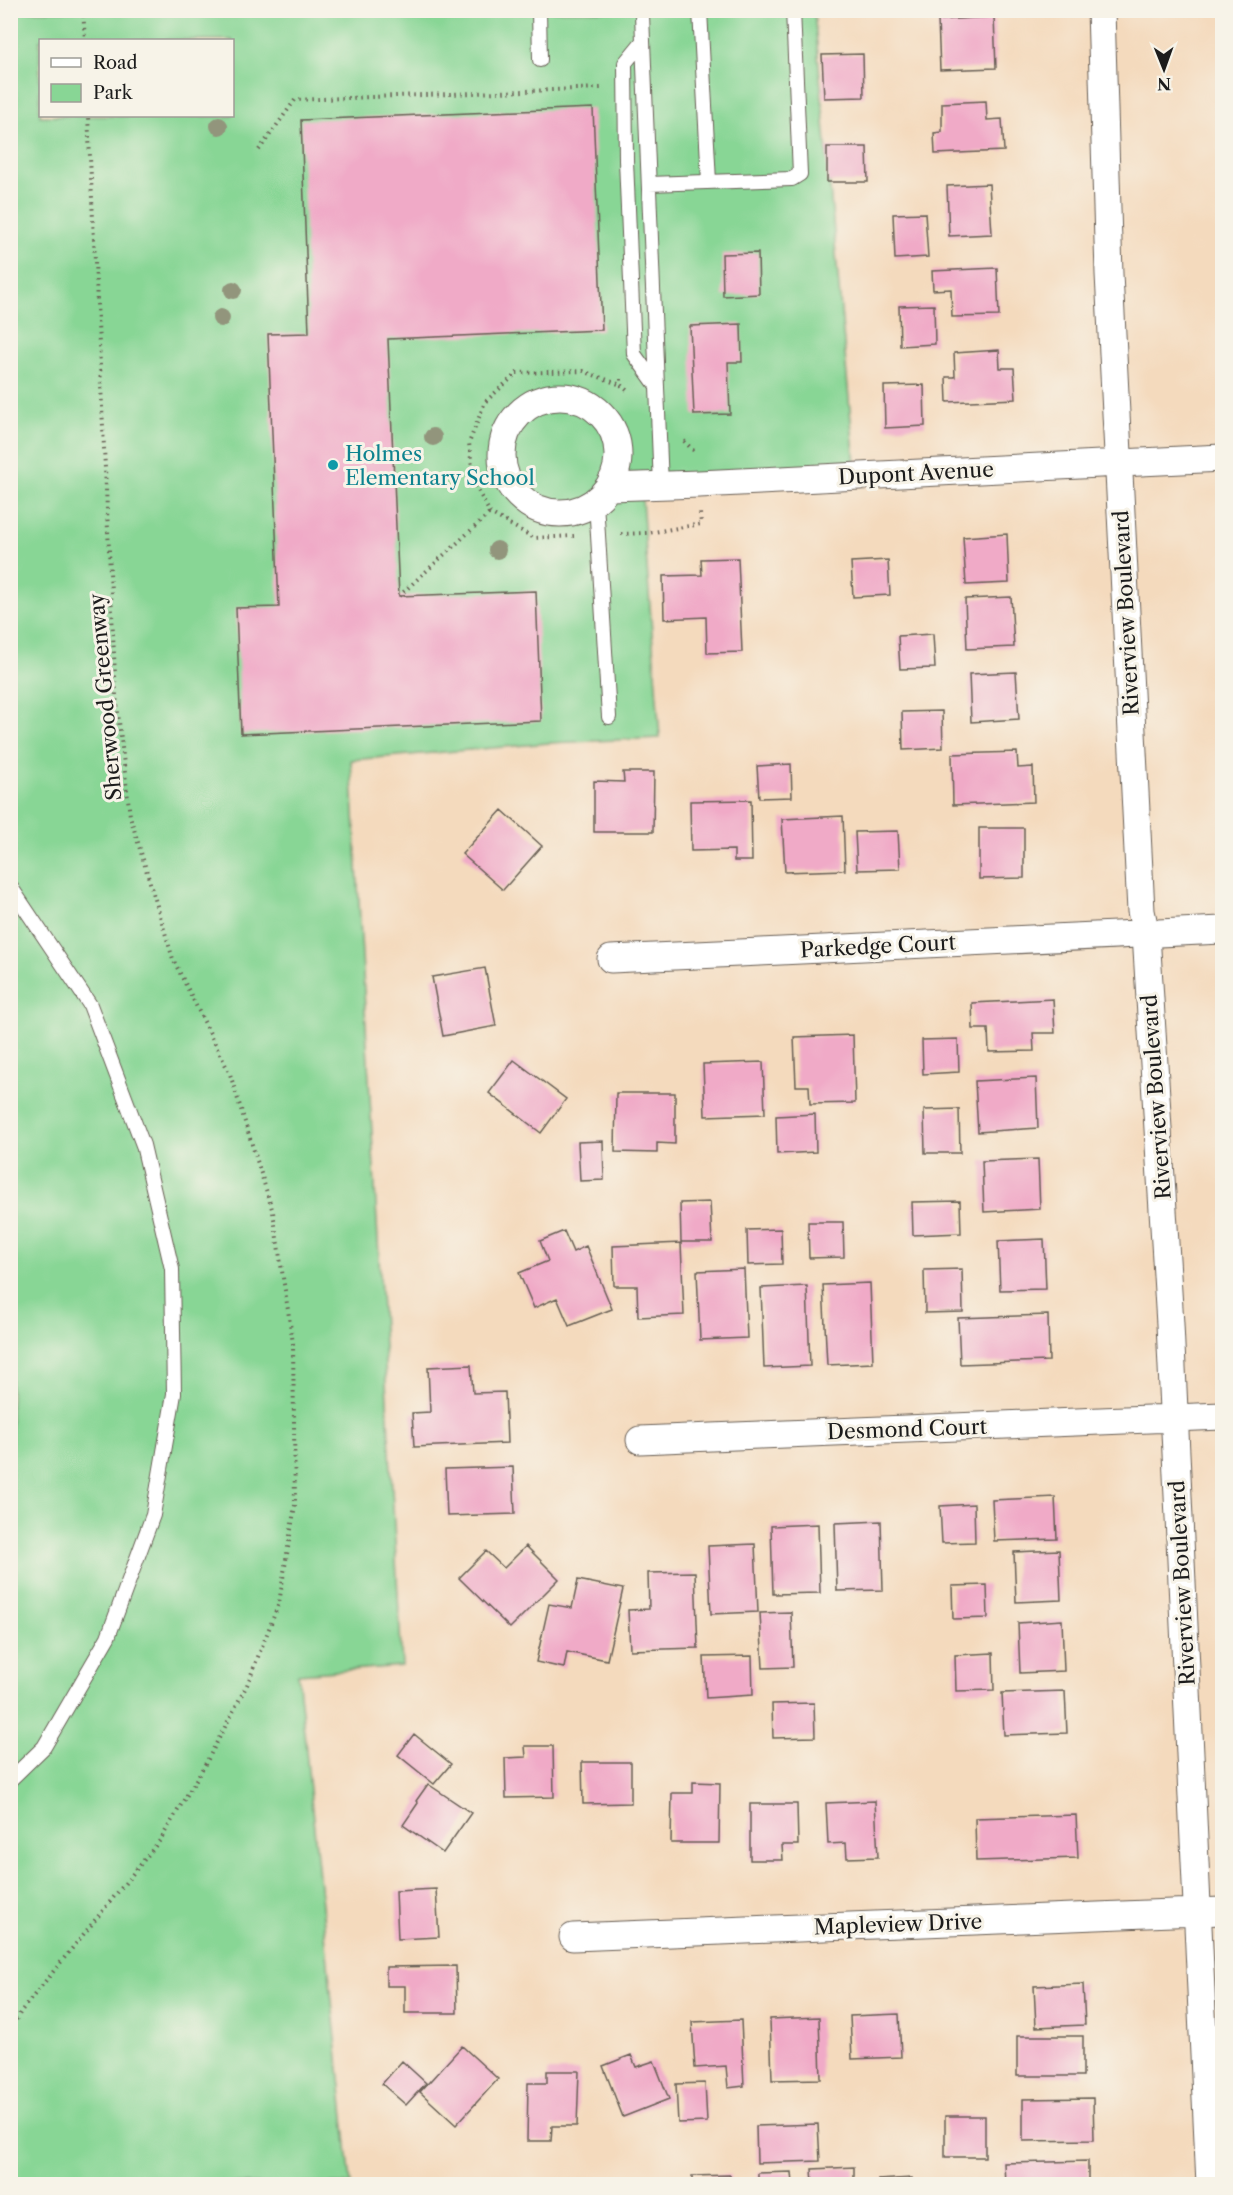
<svg xmlns="http://www.w3.org/2000/svg" width="1233" height="2195" font-family="'Libre Caslon Text',serif">
	<rect width="100%" height="100%" fill="#f7f3e8"/>
	<filter id="ink" filterUnits="userSpaceOnUse"><feTurbulence type="fractalNoise" baseFrequency=".0167" numOctaves="2"/><feDisplacementMap in="SourceGraphic" scale="12" xChannelSelector="R" yChannelSelector="G"/><feConvolveMatrix kernelMatrix="1 2 1 2 8 2 1 2 1" color-interpolation-filters="sRGB"/></filter>
	<filter id="wash" filterUnits="userSpaceOnUse"><feTurbulence type="fractalNoise" baseFrequency=".008" numOctaves="4" result="noise"/><feDisplacementMap in="SourceGraphic" scale="24" xChannelSelector="R" yChannelSelector="G"/><feGaussianBlur stdDeviation="1.35" result="paint"/><feColorMatrix in="noise" values="0 0 0 0 0 0 0 0 0 0 0 0 0 0 0 0 0 1.4 0 .05"/><feComposite in="paint" operator="in"/></filter>
	<g filter="url(#wash)">
		<rect width="100%" height="100%" fill="#f4dabd"/>
		<path fill="#88d695" stroke="#527958" stroke-width="1.5" fill-rule="evenodd" d="M11,11H814L856,476L641,487L660,738L549,743L351,760L402,1666L298,1674L351,2184H11ZM40,40H232V116H40Z"/>
		<g id="blocks">
			<path fill="#f0aac7" d="M994,17L996,68L940,70L938,20Z
				M863,54L864,97L824,98L822,55Z
				M986,101L987,120L1002,119L1004,151L935,154L934,133L942,132V103Z
				M593,108L602,330L388,339L399,596L536,591L541,721L241,734L236,608L279,607L268,334L309,333L301,120Z
				M827,147H867L868,182H827Z
				M989,184L992,234L949,236L947,186Z
				M925,213L928,257L895,259L893,214Z
				M758,253L759,294L723,296L722,254Z
				M997,268L999,316L952,317L951,289L933,290L932,271Z
				M934,305L935,344L900,346L899,306Z
				M741,324L742,362H728L730,414L694,415L690,326Z
				M999,350L1000,368H1014L1016,399L947,402L946,377H955L954,353Z
				M924,385L925,426L885,428L884,386Z
				M1007,534L1009,583L966,585L963,537Z
				M738,558L742,652L707,653L706,617L664,619L663,576L702,575L701,559Z
				M888,560L890,595L853,597L851,562Z
				M1011,597L1014,647L967,649L965,599Z
				M933,634L935,668L900,669L898,636Z
				M1016,672L1019,719L971,722L969,674Z
				M942,711L943,748L903,750L902,712Z
				M1017,752L1018,768L1033,767L1034,802L953,805L952,754Z
				M791,764L792,797L759,798L757,766Z
				M623,772H654L653,832H594V781L624,782Z
				M751,800L752,861H734V850L691,851L690,801Z
				M502,810L542,846L503,890L462,854Z
				M843,816L845,870L785,872L782,819Z
				M979,828H1024V878L979,879Z
				M898,831L900,869L857,870L855,832Z
				M485,968L496,1026L443,1036L432,977Z
				M1053,999L1055,1033H1033L1034,1051L989,1052L988,1029H973L972,1003Z
				M853,1035L855,1103L810,1104L809,1086H796L794,1037Z
				M958,1039L959,1072L923,1074L922,1040Z
				M514,1060L566,1099L541,1133L489,1093Z
				M763,1062L765,1114L705,1116L703,1064Z
				M1036,1078L1038,1128L978,1132L975,1081Z
				M616,1093H675V1144L657,1143V1153L615,1152Z
				M959,1109L960,1153H925L924,1110Z
				M815,1114L816,1152L777,1154L776,1116Z
				M603,1141L604,1180L580,1181L578,1142Z
				M1038,1159L1040,1209L984,1212L982,1161Z
				M960,1201L961,1233L913,1235L912,1202Z
				M710,1202L712,1242H681L680,1203Z
				M808,1222H843L844,1257L809,1258Z
				M781,1229L782,1264L748,1265L747,1230Z
				M564,1231L573,1252L586,1246L612,1309L569,1326L557,1298L534,1308L519,1273L548,1261L540,1241Z
				M1044,1239L1046,1289L1000,1290L998,1241Z
				M681,1243L684,1315L638,1317L637,1286H614L613,1246Z
				M744,1269L747,1338L700,1340L697,1271Z
				M962,1269L963,1312L925,1313L924,1270Z
				M870,1283L873,1363L827,1365L823,1285Z
				M807,1286L810,1366L764,1368L761,1288Z
				M1048,1315L1049,1361L960,1364L958,1318Z
				M471,1365L473,1393L505,1392L507,1443L414,1447L412,1413L430,1412L428,1367Z
				M513,1467L515,1514L447,1516L445,1469Z
				M1055,1497L1057,1539L994,1541L992,1500Z
				M974,1504L975,1542L942,1543L940,1506Z
				M881,1521L883,1590L837,1591L835,1523Z
				M818,1524L820,1593L773,1594L771,1526Z
				M755,1544L758,1612L711,1614L708,1546Z
				M526,1546L559,1579L510,1628L459,1578L486,1551L504,1568Z
				M1059,1550L1061,1600L1016,1602L1014,1552Z
				M695,1572L698,1648L630,1650L628,1610L649,1609L648,1573Z
				M578,1580L623,1589L607,1660L567,1652L564,1668L536,1662L549,1604L572,1608Z
				M987,1585L988,1618L953,1619L952,1586Z
				M791,1612L793,1667L763,1668L760,1613Z
				M1062,1620L1064,1671L1020,1673L1018,1623Z
				M993,1653L994,1690L956,1691L955,1655Z
				M752,1656L753,1695L706,1698L704,1657Z
				M1065,1691L1067,1733L1004,1735L1002,1693Z
				M814,1703L815,1737L773,1738L772,1704Z
				M414,1734L451,1764L434,1784L398,1755Z
				M525,1746H553L554,1797L506,1798L505,1758L526,1757Z
				M582,1762H631V1803L583,1804Z
				M693,1782L720,1783L719,1843H671L672,1793H693Z
				M428,1784L471,1813L443,1853L403,1825L418,1803L416,1801Z
				M875,1801L878,1857L847,1858L846,1843L828,1844L826,1803Z
				M750,1804H797L798,1845H782L783,1860H750Z
				M1076,1815L1078,1858L976,1861L975,1818Z
				M436,1889L439,1937L398,1939L396,1891Z
				M456,1966L457,2013H405V1986H386V1967Z
				M1083,1984L1085,2025L1036,2027L1034,1986Z
				M899,2014L901,2057L852,2059L850,2016Z
				M819,2017L821,2079L772,2080L770,2019Z
				M741,2020L744,2086L728,2088L726,2066L695,2068L692,2022Z
				M1017,2036H1083V2076H1017Z
				M462,2046L498,2079L456,2125L420,2092Z
				M631,2055L636,2067L654,2061L669,2099L623,2117L603,2066Z
				M402,2061L426,2083L406,2105L382,2084Z
				M547,2071H579L577,2126H552L551,2141H527L528,2083H547Z
				M705,2083L707,2122L678,2123L676,2084Z
				M1093,2098L1094,2140L1023,2141V2099Z
				M945,2116H985V2157H945Z
				M818,2124L820,2161L757,2163L756,2126Z
				M1088,2161V2184H1005L1004,2163Z
				M854,2167V2184H813L812,2169Z
				M792,2172L793,2184H758V2173Z
				M730,2175V2184H692V2176Z
				M912,2178L913,2184H879L878,2180Z"/>
		</g>
	</g>
	<g filter="url(#ink)">
		<use href="#blocks" fill-opacity="0" stroke="#685e54" stroke-width="1.5"/>
		<g fill="none" stroke-linecap="round" stroke-linejoin="round">
			<defs>
				<path id="lane" d="M539,10L540,60
					M644,10L642,14L643,41L661,486
					M700,10L709,182
					M643,41L625,63L626,160L634,354L657,386
					M649,184L792,179L800,174L793,10
					M596,502L609,717
					M10,886L90,1005L143,1145L172,1269L174,1394L153,1515L108,1637L44,1747L10,1780"/>
				<path id="street" d="M1101,10L1109,274L1141,911L1146,934L1170,1324L1210,2184
					M502 455a58 58 0 1 1 116 0a58 58 0 1 1-116 0Z
					M610,487L699,484L1222,458
					M611,959L1222,930
					M640,1440L1222,1416
					M573,1937L1222,1911"/>
			</defs>
			<use href="#lane" stroke="#685e54" stroke-width="16"/>
			<use href="#street" stroke="#685e54" stroke-width="29"/>
			<path stroke="#685e54" stroke-width="4" stroke-dasharray="1.5 4.5" stroke-linecap="butt" d="M83,10L85,40
				M259,150L295,100L602,88
				M621,379V385L629,392
				M684,441L695,452
				M621,534L648,533L701,524L700,513
				M574,536L534,538L490,513L474,483L469,443L485,402L517,373L583,371L621,385
				M399,596L490,513
				M10,2030L22,2010L161,1839L207,1761L247,1685L279,1603L295,1505L293,1343L273,1212L230,1074L173,959L130,816L116,696L88,116"/>
			<use href="#lane" stroke="#fff" stroke-width="14"/>
			<use href="#street" stroke="#fff" stroke-width="27"/>
		</g>
		<g fill="#92957c">
			<circle cx="219" cy="126" r="9"/>
			<circle cx="233" cy="290" r="9"/>
			<circle cx="221" cy="318" r="9"/>
			<circle cx="433" cy="437" r="9"/>
			<circle cx="497" cy="550" r="9"/>
		</g>
	</g>
	<circle fill="#0f9aa8" stroke="#f7f3e8" stroke-width="2" cx="333" cy="465" r="6"/>
	<g text-anchor="middle" dominant-baseline="central" stroke-width="6" stroke-linejoin="round" paint-order="stroke">
		<g font-size="21" fill="#0d838f" stroke="#f7f3e8" text-anchor="start">
			<text x="345" y="453">Holmes<tspan x="345" dy="24">Elementary School</tspan></text>
		</g>
		<g font-size="21" fill="#1c1c1c" stroke="#f7f3e8">
			<text transform="translate(916 473) rotate(-3)">Dupont Avenue</text>
			<text transform="translate(1126 613) rotate(-93)">Riverview Boulevard</text>
			<text transform="translate(105 697) rotate(-95)">Sherwood Greenway</text>
			<text transform="translate(878 946) rotate(-3)">Parkedge Court</text>
			<text transform="translate(1156 1097) rotate(-94)">Riverview Boulevard</text>
			<text transform="translate(907 1429) rotate(-2)">Desmond Court</text>
			<text transform="translate(1182 1583) rotate(-93)">Riverview Boulevard</text>
			<text transform="translate(898 1924) rotate(-2)">Mapleview Drive</text>
		</g>
	</g>
	<rect width="1233" height="2195" fill="none" stroke="#f7f3e8" stroke-width="36"/>
	<rect x="39" y="39" width="195" height="78" fill="#f7f3e8" stroke="#9f9d96" stroke-width="1.5"/>
	<rect x="51" y="58" width="30" height="9" fill="#ffffff" stroke="#9f9d96" stroke-width="1.5"/>
	<text x="93" y="69" font-size="18" fill="#1c1c1c">Road</text>
	<rect x="51" y="84" width="30" height="18" fill="#88d695" stroke="#9f9d96" stroke-width="1.5"/>
	<text x="93" y="99" font-size="18" fill="#1c1c1c">Park</text>
	<g transform="translate(1164 69) rotate(179)" stroke="#f7f3e8" stroke-width="4.5" paint-order="stroke">
	<path d="M0-4.5L10 22L0 15L-10 22Z" fill="#1c1c1c"/>
	<text y="-9" font-size="16" font-weight="bold" text-anchor="middle" fill="#1c1c1c">N</text>
	</g>
</svg>
